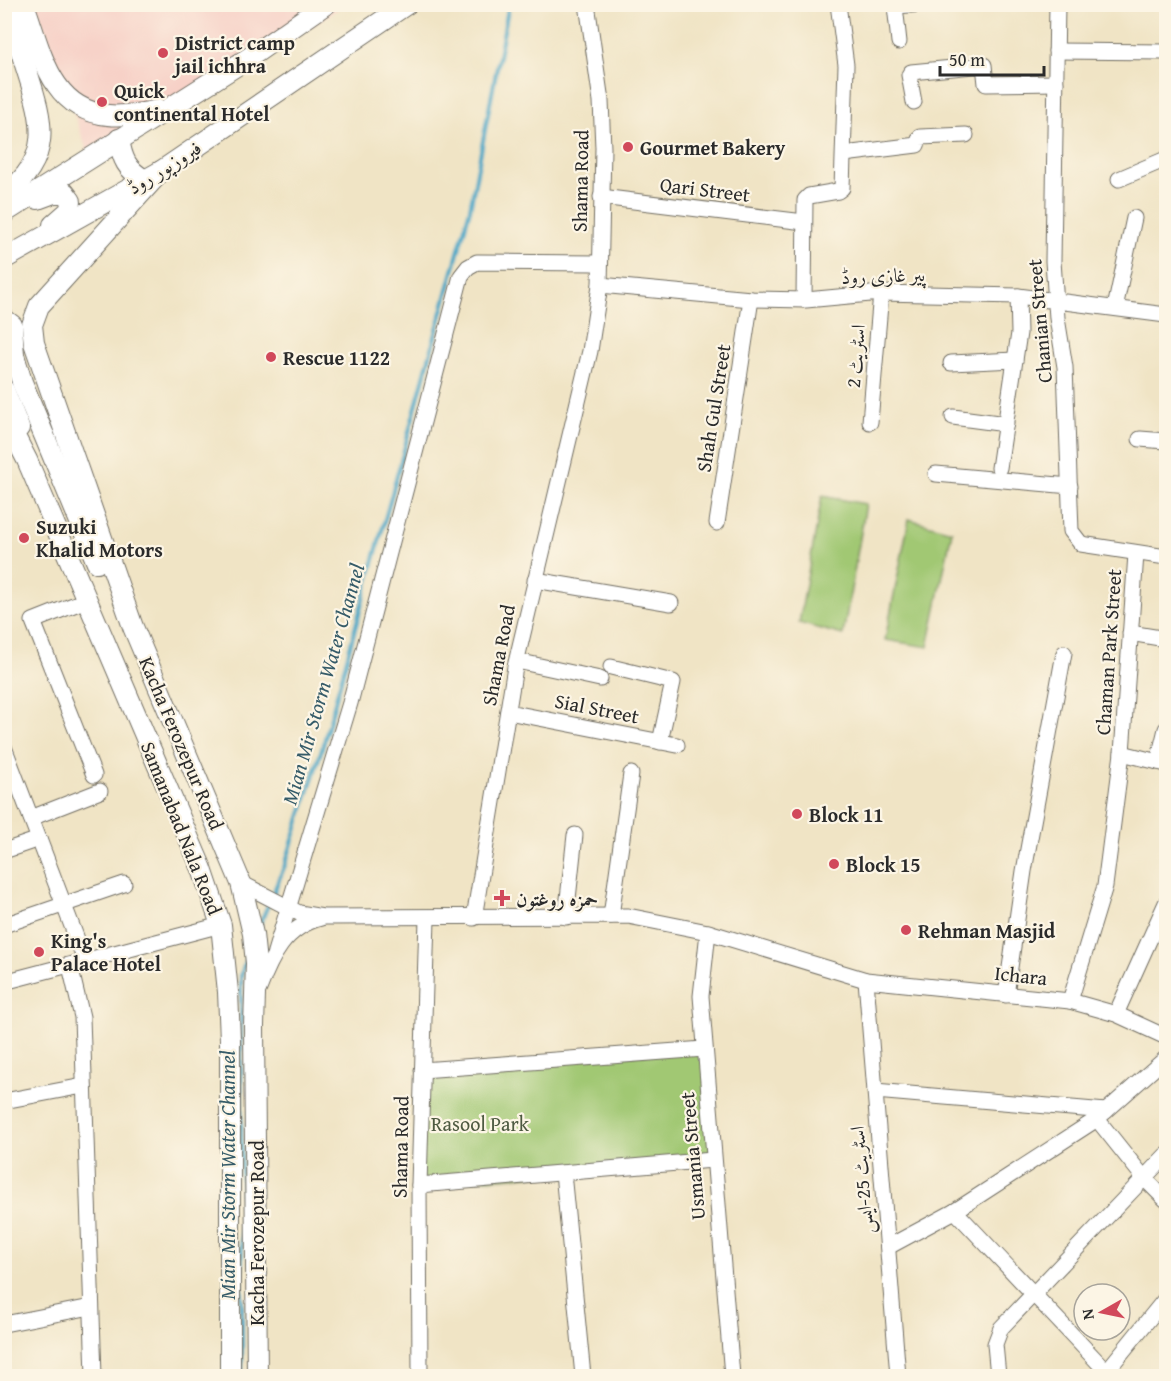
<svg xmlns="http://www.w3.org/2000/svg" width="1171" height="1381" viewBox="0 0 1171 1381" font-family="'Gentium Book Plus',Amiri,serif">
	<style>
		.built { fill: #f7d1c7 }
		.green { fill: #a1c873; stroke: #667a4f; stroke-width: 1.5 }
		.lines { fill: none; stroke-linecap: round; stroke-linejoin: round }
		.stream { stroke: #47a6c6; stroke-width: 4 }
		.minor-casing { stroke: #706c61; stroke-width: 17 }
		.major-casing { stroke: #706c61; stroke-width: 22 }
		.minor { stroke: #fff; stroke-width: 15 }
		.major { stroke: #fff; stroke-width: 20 }
		.poi-dot { fill: #d1495b; stroke: #fcf5e5; stroke-width: 2 }
		.labels { text-anchor: middle; dominant-baseline: central; stroke-width: 4.5; stroke-linejoin: round; paint-order: stroke }
		.poi-label { font-size: 20px; font-weight: bold; fill: #2b2b2b; stroke: #fcf5e5; text-anchor: start }
		.street-label { font-size: 20px; fill: #2b2b2b; stroke: #fcf5e5 }
		.park-label { font-size: 20px; fill: #4e5a41; stroke: #fcf5e5 }
		.water-label { font-size: 21px; font-style: italic; fill: #365c69; stroke: #fcf5e5 }
	</style>
	<rect width="100%" height="100%" fill="#fcf5e5"/>
	<filter id="ink" filterUnits="userSpaceOnUse"><feTurbulence type="fractalNoise" baseFrequency=".0167" numOctaves="2"/><feDisplacementMap in="SourceGraphic" scale="12" xChannelSelector="R" yChannelSelector="G"/><feConvolveMatrix kernelMatrix="1 2 1 2 8 2 1 2 1" color-interpolation-filters="sRGB"/></filter>
	<filter id="wash" filterUnits="userSpaceOnUse"><feTurbulence type="fractalNoise" baseFrequency=".008" numOctaves="4" result="noise"/><feDisplacementMap in="SourceGraphic" scale="24" xChannelSelector="R" yChannelSelector="G"/><feGaussianBlur stdDeviation="1.35" result="paint"/><feColorMatrix in="noise" values="0 0 0 0 0 0 0 0 0 0 0 0 0 0 0 0 0 1.4 0 .05"/><feComposite in="paint" operator="in"/></filter>
	<g filter="url(#wash)">
		<rect width="100%" height="100%" fill="#f0e4c5"/>
		<polygon class="built" points="36,5 344,5 260,61 91,162"/>
		<g class="green">
			<polygon points="822,496 866,504 843,635 799,623"/>
			<polygon points="909,519 952,531 928,647 885,640"/>
			<polygon points="704,1049 713,1160 419,1185 422,1070"/>
		</g>
		<g class="lines">
			<g class="stream">
				<polyline points="272,896 285,865 324,742 470,209 509,4"/>
				<polyline points="259,926 269,903"/>
				<polyline points="242,1376 241,976 247,955"/>
			</g>
		</g>
	</g>
	<g filter="url(#ink)">
		<g class="lines">
			<defs>
				<g id="minor">
					<polyline points="1057,4 1053,261 1057,318 1065,367 1071,531 1081,544 1166,557"/>
					<polyline points="899,42 895,6 924,4"/>
					<polyline points="1056,51 1166,52"/>
					<polyline points="914,102 909,75 911,72 984,65 986,84 1056,83"/>
					<polyline points="844,154 917,145 920,137 966,135"/>
					<polyline points="1119,179 1166,159"/>
					<polyline points="601,197 804,222"/>
					<polyline points="600,285 751,299 806,300 881,293 1018,296 1166,315"/>
					<polyline points="804,300 805,200 809,196 838,191 842,188 846,65 838,4"/>
					<polyline points="1115,308 1134,218"/>
					<polyline points="951,363 1015,360"/>
					<polyline points="953,417 1006,424"/>
					<polyline points="870,422 881,293"/>
					<polyline points="1140,439 1166,441"/>
					<polyline points="999,468 1019,333 1018,296"/>
					<polyline points="936,474 1070,486"/>
					<polyline points="717,523 751,299"/>
					<polyline points="535,580 671,603"/>
					<polyline points="86,600 33,621 94,775"/>
					<polyline points="1130,633 1166,639"/>
					<polyline points="517,661 600,679"/>
					<polyline points="611,667 673,682 660,742"/>
					<polyline points="508,712 677,745"/>
					<polyline points="4,747 86,963"/>
					<polyline points="1122,753 1166,764"/>
					<polyline points="1158,762 1166,729"/>
					<polyline points="31,818 100,791"/>
					<polyline points="4,851 39,839"/>
					<polyline points="241,883 299,913 323,917 628,916 708,932 866,980 1070,1001 1116,1014 1166,1037"/>
					<polyline points="611,916 631,774"/>
					<polyline points="566,917 575,835"/>
					<polyline points="474,918 515,667 590,351 600,285 603,148 601,101 587,4"/>
					<polyline points="4,925 124,884"/>
					<polyline points="708,932 701,996 732,1376"/>
					<polyline points="275,952 350,703 461,276 468,267 477,262 599,263"/>
					<polyline points="70,966 82,1017 94,1376"/>
					<polyline points="866,980 898,1376"/>
					<polyline points="4,982 221,925"/>
					<path d="M 259,989 C 271,957 285,927 321,918"/>
					<polyline points="1006,995 1024,871 1064,653"/>
					<polyline points="1070,1001 1105,886 1122,753 1136,554"/>
					<polyline points="1116,1014 1166,903"/>
					<polyline points="1166,1058 1097,1119 1144,1178 1166,1200"/>
					<polyline points="422,1070 704,1049"/>
					<polyline points="875,1091 1106,1111"/>
					<polyline points="4,1101 83,1086"/>
					<polyline points="563,1173 583,1376"/>
					<polyline points="419,1185 713,1160"/>
					<polyline points="955,1211 1111,1376"/>
					<polyline points="888,1247 955,1211 1097,1119"/>
					<polyline points="4,1324 91,1307"/>
					<polyline points="1106,1372 1166,1298"/>
					<polyline points="420,1376 419,1185 427,919"/>
					<polyline points="998,1376 995,1344 1001,1328 1166,1155"/>
				</g>
				<g id="major">
					<path d="M 24,4 C 41,50 50,110 108,115 C 125,117 143,113 159,110"/>
					<path d="M 119,139 C 122,159 127,170 145,180"/>
					<polyline points="161,171 39,306 32,325 34,343 133,627 241,883 253,934 256,963 254,1026 257,1376"/>
					<path d="M 4,196 C 53,157 44,124 27,71 C 20,49 13,27 6,4"/>
					<polyline points="38,199 54,193 65,193 71,201 70,210 53,225"/>
					<polyline points="4,213 247,59 326,4"/>
					<polyline points="4,259 161,171 407,4"/>
					<polyline points="4,319 12,325 14,355 22,382 97,563"/>
					<polyline points="4,390 19,428"/>
					<polyline points="4,415 27,460 202,869 221,925 228,992 230,1040 230,1376"/>
				</g>
			</defs>
			<use href="#minor" class="minor-casing"/>
			<use href="#major" class="major-casing"/>
			<use href="#minor" class="minor"/>
			<use href="#major" class="major"/>
		</g>
	</g>
	<g class="poi-dot">
		<circle cx="163" cy="53" r="6"/>
		<circle cx="102" cy="102" r="6"/>
		<circle cx="628" cy="147" r="6"/>
		<circle cx="271" cy="357" r="6"/>
		<circle cx="24" cy="538" r="6"/>
		<circle cx="797" cy="814" r="6"/>
		<circle cx="834" cy="864" r="6"/>
		<path d="M499 889h6v6h6v6h-6v6h-6v-6h-6v-6h6z"/>
		<circle cx="906" cy="930" r="6"/>
		<circle cx="39" cy="952" r="6"/>
	</g>
	<g class="labels">
		<g class="poi-label">
			<text x="175" y="42">District camp<tspan x="175" dy="23">jail ichhra</tspan></text>
			<text x="114" y="90">Quick<tspan x="114" dy="23">continental Hotel</tspan></text>
			<text x="640" y="147">Gourmet Bakery</text>
			<text x="283" y="357">Rescue 1122</text>
			<text x="36" y="526">Suzuki<tspan x="36" dy="23">Khalid Motors</tspan></text>
			<text x="809" y="814">Block 11</text>
			<text x="846" y="864">Block 15</text>
			<text x="516" y="898">حمزه روغتون</text>
			<text x="918" y="930">Rehman Masjid</text>
			<text x="51" y="940">King's<tspan x="51" dy="23">Palace Hotel</tspan></text>
		</g>
		<g class="street-label">
			<text transform="translate(164 167) rotate(-32)">فیروزپور روڈ</text>
			<text transform="translate(580 181) rotate(-89)">Shama Road</text>
			<text transform="translate(705 189) rotate(7)">Qari Street</text>
			<text transform="translate(883 275) rotate(-2)">پیر غازی روڈ</text>
			<text transform="translate(1039 321) rotate(-95)">Chanian Street</text>
			<text transform="translate(855 356) rotate(-85)">اسٹریٹ 2</text>
			<text transform="translate(713 408) rotate(-81)">Shah Gul Street</text>
			<text transform="translate(1108 652) rotate(-86)">Chaman Park Street</text>
			<text transform="translate(498 655) rotate(-79)">Shama Road</text>
			<text transform="translate(597 708) rotate(11)">Sial Street</text>
			<text transform="translate(182 743) rotate(67)">Kacha Ferozepur Road</text>
			<text transform="translate(182 828) rotate(68)">Samanabad Nala Road</text>
			<text transform="translate(1021 975) rotate(6)">Ichara</text>
			<text transform="translate(400 1147) rotate(-89)">Shama Road</text>
			<text transform="translate(692 1156) rotate(-95)">Usmania Street</text>
			<text transform="translate(861 1180) rotate(-95)">اسٹریٹ 25-ایس</text>
			<text transform="translate(256 1233) rotate(-90)">Kacha Ferozepur Road</text>
		</g>
		<g class="park-label">
			<text x="480" y="1123">Rasool Park</text>
		</g>
		<g class="water-label">
			<text transform="translate(323 684) rotate(-74)">Mian Mir Storm Water Channel</text>
			<text transform="translate(227 1175) rotate(-90)">Mian Mir Storm Water Channel</text>
		</g>
	</g>
	<rect width="1171" height="1381" fill="none" stroke="#fcf5e5" stroke-width="24"/>
	<g transform="translate(1102 1312) rotate(261)"><circle r="28" fill="#fcf5e5" stroke="#a8a49b" stroke-width="1.5"/>
	<path d="M0-4.5L10 22L0 15L-10 22Z" fill="#d1495b"/>
	<text y="-9" font-size="16" font-weight="bold" text-anchor="middle" fill="#2b2b2b">N</text>
	</g>
	<path d="M940 66v9h104v-9" fill="none" stroke="#2b2b2b" stroke-width="3"/>
	<text x="949" y="66" font-size="18" fill="#2b2b2b" stroke="#fcf5e5" stroke-width="4.5" paint-order="stroke">50 m</text>
</svg>
